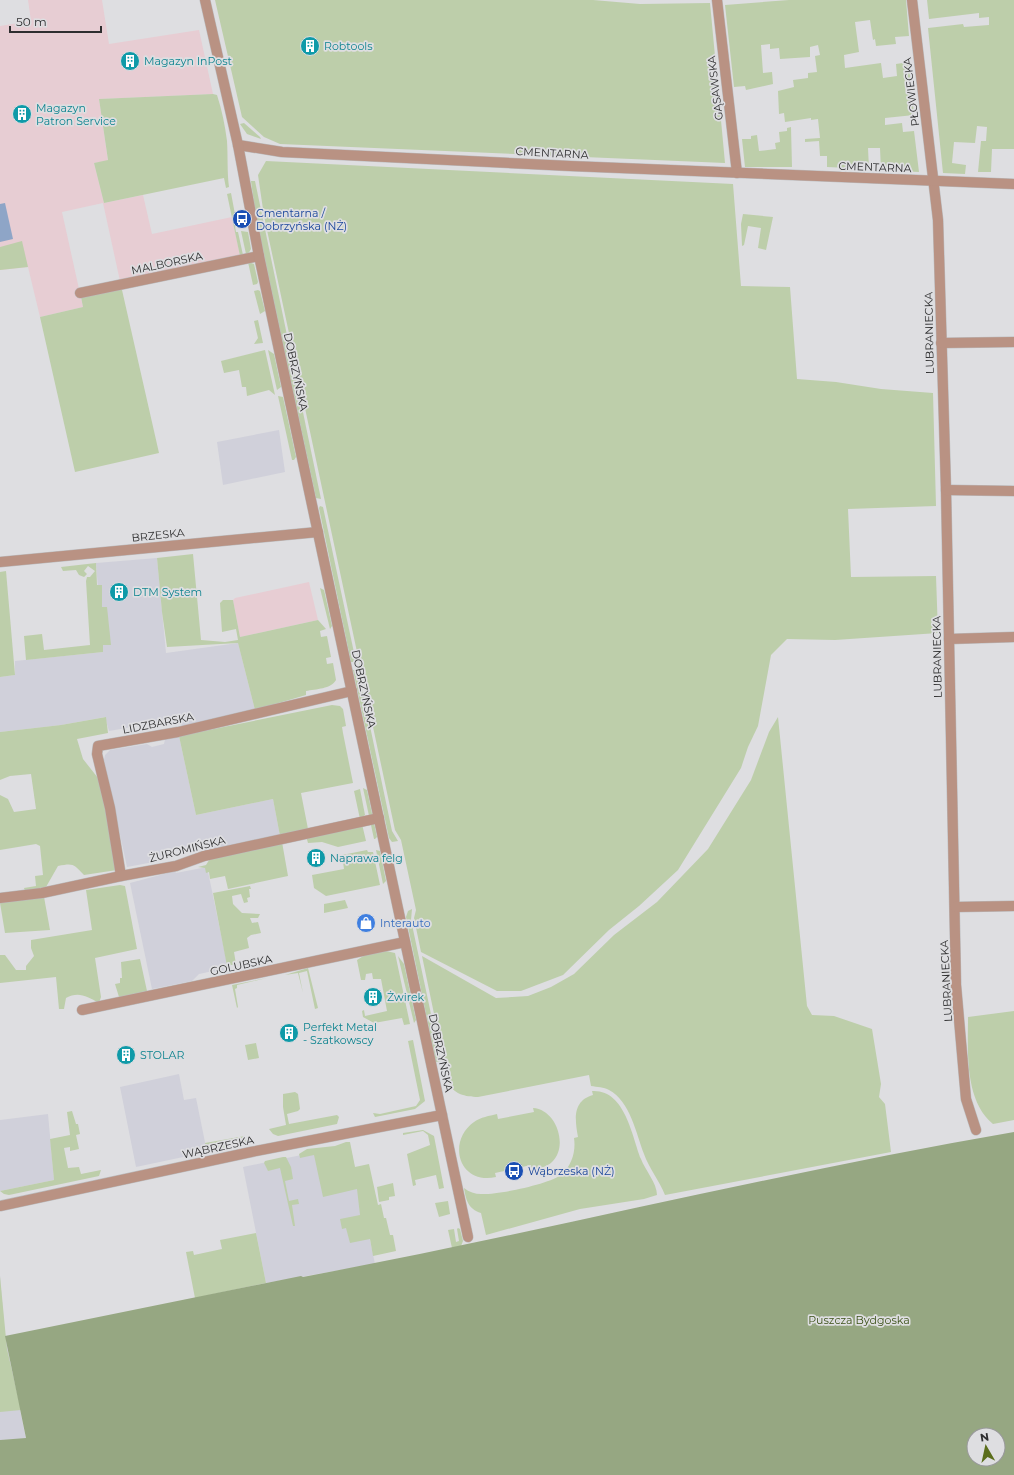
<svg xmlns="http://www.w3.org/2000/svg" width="1014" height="1475" viewBox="0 0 1014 1475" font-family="Montserrat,sans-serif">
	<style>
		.commercial { fill: #e7cdd3 }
		.built { fill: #d0d0da }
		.green { fill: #bdceaa }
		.forest { fill: #96a782; fill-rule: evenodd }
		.water { fill: #8ea5c7 }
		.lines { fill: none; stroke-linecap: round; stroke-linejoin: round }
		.minor-casing { stroke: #bbbbbd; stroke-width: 11 }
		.tertiary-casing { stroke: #bbbbbd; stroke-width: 11 }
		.minor { stroke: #b99283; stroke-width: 10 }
		.tertiary { stroke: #b99283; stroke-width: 10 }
		.labels { text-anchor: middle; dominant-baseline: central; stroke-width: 3.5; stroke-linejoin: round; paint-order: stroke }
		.culture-label { font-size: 11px; fill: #0d838f; stroke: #dedee1; text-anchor: start }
		.street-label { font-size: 11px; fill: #2e2e2f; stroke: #dedee1 }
		.transit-label { font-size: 11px; fill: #164399; stroke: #dedee1; text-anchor: start }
		.shop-label { font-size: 11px; fill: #366cbe; stroke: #dedee1; text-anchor: start }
		.park-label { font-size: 11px; fill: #394f15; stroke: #dedee1 }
	</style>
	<rect width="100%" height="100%" fill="#dedee1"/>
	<g class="commercial">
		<polygon points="28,0 102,0 109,44 199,30 213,94 99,99 108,161 94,163 104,203 143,195 152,234 232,217 240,256 120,281 103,203 62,212 83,307 40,317 28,267 0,270 0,26 31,21"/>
		<polygon points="309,582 318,620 240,637 233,600 235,598"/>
	</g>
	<g class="built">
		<polygon points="279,430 285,472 223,485 217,442"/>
		<polygon points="157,558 166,653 238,643 255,710 182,726 179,719 109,731 105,717 61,725 0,732 0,677 15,675 15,661 103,652 96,563"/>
		<polygon points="179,736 196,815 273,799 280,836 203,852 202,846 162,853 159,861 127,867 104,760 105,755 110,750 147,744 152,747 164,744 165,739"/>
		<polygon points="207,867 229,973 221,974 213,971 199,974 192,981 152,989 130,883 175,871 176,873"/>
		<polygon points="179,1074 184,1100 196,1098 207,1152 136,1167 120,1087"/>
		<polygon points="48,1114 54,1180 0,1191 0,1120"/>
		<polygon points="350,1145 375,1264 266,1283 243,1167"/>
		<polygon points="0,1276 5,1336 26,1439 0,1440"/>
	</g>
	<g class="green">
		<polygon points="215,0 593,0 640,4 710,3 725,163 280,144 264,137 242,117"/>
		<polygon points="789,0 906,0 909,36 895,37 896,44 876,46 875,39 873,40 870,20 855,22 859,52 844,55 845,68 881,63 883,78 897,76 896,64 909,62 914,115 885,118 885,125 902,123 903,132 914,131 919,172 881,170 880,148 868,148 869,169 827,167 827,156 820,156 819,141 805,142 805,139 820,138 818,119 811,120 811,118 785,122 784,113 779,114 778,91 794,87 793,80 808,78 808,73 817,72 815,56 820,55 818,45 810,47 810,57 780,59 779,48 770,49 770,44 761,45 763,73 772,72 773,84 746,90 745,86 734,87 725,5"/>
		<polygon points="927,0 1014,0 1014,149 992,149 991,172 978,172 981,141 986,141 987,127 977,126 975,143 954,142 952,163 966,165 965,174 943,173 928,28 963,24 964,27 989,25 989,17 979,18 979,13 929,19"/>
		<path d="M 213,94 L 217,95 C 222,110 225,126 227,141 C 228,156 227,172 229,187 L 226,188 L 224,178 L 104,203 L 94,163 L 108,160 L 99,99 Z"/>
		<polygon points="244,123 260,137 261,139 247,134 240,124"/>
		<polygon points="791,127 792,167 745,167 742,139 751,139 751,136 757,135 759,151 776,149 775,143 780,142 779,132 787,131 787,128"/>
		<polygon points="266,161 733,184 741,286 790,287 797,379 836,382 881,389 933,393 936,506 848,509 851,577 936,576 938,633 835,640 787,639 771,655 758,726 748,747 741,768 678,870 639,906 609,930 563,975 521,991 497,991 421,952 414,918 416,910 401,840 395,830 264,216 258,175"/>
		<polygon points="251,181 255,181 321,499 316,498 256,218"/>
		<polygon points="231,193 237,225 235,226 236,232 238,232 243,255 240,256 227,194"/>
		<polygon points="743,214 773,217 766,250 758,248 761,228 748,226 744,245 742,246 741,224"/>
		<polygon points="241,231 248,232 251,249 248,254 246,254"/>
		<polygon points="22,241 28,267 0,270 0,247"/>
		<polygon points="248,262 254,264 258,282 257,284 253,285"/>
		<polygon points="119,289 122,290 159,453 75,472 40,317 83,307 81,297"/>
		<polygon points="258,290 260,291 265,311 260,314 254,291"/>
		<polygon points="258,320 263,343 254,344 258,338 254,321"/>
		<polygon points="265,350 275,395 269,390 247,396 246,387 242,387 239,370 224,373 221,361"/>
		<polygon points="268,350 274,354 281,387 277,390"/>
		<polygon points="278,396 283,397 296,457 294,460 292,460"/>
		<polygon points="320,506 323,507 356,662 351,662 319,508"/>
		<path d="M 193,554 L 201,640 L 225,642 L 238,640 L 236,629 L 222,632 L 220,603 L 223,600 L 233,600 L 240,637 L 318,620 L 326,629 L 320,631 L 321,637 L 327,636 L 331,657 L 326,658 L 327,664 L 333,663 L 336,680 C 331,689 316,689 306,691 L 306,695 L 255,710 L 238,643 L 167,647 L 162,612 L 157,558 Z"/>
		<polygon points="96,563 97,585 102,585 102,607 107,607 111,645 103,645 103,652 26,660 24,636 42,634 44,650 90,645 86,581 87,577 90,577 95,571 88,566 84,571 87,574 84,577 79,575 76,570 63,571 61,567"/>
		<polygon points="6,571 15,675 0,677 0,572"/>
		<polygon points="320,588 324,590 332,626 330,629"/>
		<polygon points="358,669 392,831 398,841 392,842 389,838 353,670"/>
		<polygon points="332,705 340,706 343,709 346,726 342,727 343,733 353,783 301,793 308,829 280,836 273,799 196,815 179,736"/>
		<path d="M 106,717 L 108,733 L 77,739 L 83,759 L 98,778 L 105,800 L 117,870 L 84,875 C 73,864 74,863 58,866 L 46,887 L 25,891 L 24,888 L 36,886 L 35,876 L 43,875 L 40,846 L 36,844 L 0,850 L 0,795 L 8,799 L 14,812 L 36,809 L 31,774 L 10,776 L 0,780 L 0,732 L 61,725 Z"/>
		<path d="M 778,717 L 807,1006 L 812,1015 L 834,1016 L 872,1029 L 881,1084 L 879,1097 L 885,1104 L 891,1152 L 665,1195 C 659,1180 649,1168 644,1154 C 636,1133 630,1101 609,1090 C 604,1087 597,1087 591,1086 L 589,1075 L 478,1097 C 466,1097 452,1094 448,1081 L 422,956 L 496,998 L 528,996 L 551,987 L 574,974 L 614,935 L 657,902 L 708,849 L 751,780 L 769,732 Z"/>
		<polygon points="363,788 367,790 377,837 375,839 374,839"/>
		<polygon points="360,789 365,815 360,819 354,791"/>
		<polygon points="362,824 366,841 338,847 322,842 308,843 306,836"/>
		<polygon points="282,842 288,876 228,889 225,876 210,879 209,872 206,873 205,868 198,867 206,865 211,857"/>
		<polygon points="367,850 368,852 373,852 380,885 326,896 314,888 312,875 344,869 342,855"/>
		<polygon points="376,850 380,851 386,881 383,884"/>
		<path d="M 120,885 L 125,886 L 137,949 L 95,958 L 101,997 L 99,1003 C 87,996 78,991 66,998 L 64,1009 L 59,1009 L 56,977 L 0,983 L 0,955 L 5,955 L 16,970 L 26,970 L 26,966 L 34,956 L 31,948 L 31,940 L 92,930 L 86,890 Z"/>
		<polygon points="250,886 251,889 249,889 250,897 247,898 248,902 244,903 241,894 232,896 233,904 242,913 260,914 258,918 250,918 252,923 258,922 261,933 251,935 247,938 249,948 234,952 236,964 227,966 213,893"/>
		<polygon points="44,897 50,930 5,933 0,903"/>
		<polygon points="345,900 348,908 324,913 324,904"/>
		<polygon points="412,909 411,920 441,1061 436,1062 406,917 408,911"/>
		<polygon points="386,951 395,953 410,1024 404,1025 402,1018 374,1023 363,1017 362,1011 364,1010 365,1016 387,1011 381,979 373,979 372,973 366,974 365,980 361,980 357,960 365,955"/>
		<polygon points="398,956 404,964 416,1020 414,1023"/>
		<polygon points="140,959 147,991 119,997 115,984 120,983 120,978 122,978 121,962"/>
		<polygon points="308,968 318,1008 315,1009 307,971 299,973 303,993 298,973 285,975"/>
		<polygon points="267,978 237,985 237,988 235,989 238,1007 237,1008 232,985"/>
		<path d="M 1014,1011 L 1014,1120 L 993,1124 C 964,1100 968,1051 968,1017 Z"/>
		<polygon points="413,1040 425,1101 415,1109 375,1117 373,1113 380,1114 416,1106 420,1100 408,1041"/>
		<polygon points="256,1043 259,1058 248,1060 245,1045"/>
		<path d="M 592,1091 C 625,1089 632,1136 641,1159 C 645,1170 657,1183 657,1195 L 644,1199 L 580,1209 L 486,1235 L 481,1213 C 468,1209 466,1200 464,1188 C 469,1192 475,1194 481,1194 C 497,1195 551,1184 562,1174 C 572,1165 576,1151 574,1138 L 578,1137 C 575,1120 572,1101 593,1095 Z"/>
		<polygon points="295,1092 298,1094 300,1109 298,1111 287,1114 289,1124 337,1115 339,1117 337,1124 278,1136 273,1134 269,1129 286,1125 283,1107 283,1094"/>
		<path d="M 533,1108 C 556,1109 569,1146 552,1162 C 547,1167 539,1168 532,1170 L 531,1165 L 495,1173 L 496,1177 C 458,1185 447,1141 474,1122 C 481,1117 489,1116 497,1114 L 498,1119 L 534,1112 Z"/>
		<polygon points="72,1111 76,1124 78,1124 80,1134 76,1135 79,1149 70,1151 70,1147 64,1148 68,1168 79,1167 81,1174 101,1170 99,1176 9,1195 4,1194 0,1191 54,1180 50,1139 70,1135 67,1112"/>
		<polygon points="423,1130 434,1136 444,1188 439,1189 436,1175 415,1180 416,1185 413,1186 407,1154 430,1145 428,1135 423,1131 403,1135 403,1133"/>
		<polygon points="245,1136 246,1143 244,1145 207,1152 205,1143"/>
		<polygon points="346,1142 350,1142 355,1167 369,1164 378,1205 381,1204 384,1218 386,1218 390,1235 393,1235 396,1251 373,1256 370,1239 350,1243 346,1228 342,1229 340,1219 360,1215 357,1189 323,1197 314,1155 300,1158 299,1154 307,1149 335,1146"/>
		<polygon points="283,1157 286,1157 291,1167 293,1179 285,1181 289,1201 298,1199 299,1204 292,1205 295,1226 293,1226 280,1168 268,1171 264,1163 265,1161"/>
		<polygon points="393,1183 395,1196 389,1197 389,1200 379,1202 377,1187"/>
		<polygon points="448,1201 450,1214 439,1217 435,1203"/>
		<polygon points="454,1229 456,1242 459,1241 457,1229 458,1228 460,1229 463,1241 461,1246 452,1248 448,1230"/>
		<polygon points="256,1233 266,1283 195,1298 186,1252 193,1251 194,1255 222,1249 220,1240"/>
		<polygon points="0,1276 7,1349 21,1410 0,1412"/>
	</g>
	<path class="forest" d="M 1014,1132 L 1014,1475 L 0,1475 L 0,1440 L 26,1438 L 5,1336 L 301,1276 L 303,1277 C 541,1232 776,1173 1014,1132 ZM 974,1435 L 998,1435 L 998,1459 L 974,1459 Z"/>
	<polygon class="water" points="5,203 13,239 0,242 0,204"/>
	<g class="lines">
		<defs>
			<g id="minor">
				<polyline points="717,0 737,173"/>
				<polyline points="912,0 938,220 946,490 956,985 966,1099 976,1130"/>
				<polyline points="238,145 282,152 570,166 1014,184"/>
				<polyline points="80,293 259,256"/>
				<polyline points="941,343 1014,342"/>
				<polyline points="946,490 1014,491"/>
				<polyline points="0,562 318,532"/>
				<polyline points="949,639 1014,637"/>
				<polyline points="121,876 110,808 97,754 98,746 178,732 352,691"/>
				<polyline points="0,898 42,893 121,876 176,866 204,856 379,818"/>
				<polyline points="955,907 1014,906"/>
				<polyline points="82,1010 405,942"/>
				<polyline points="442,1115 468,1237"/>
			</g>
			<polyline id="tertiary" points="0,1206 251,1152 442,1115 259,256 238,145 205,0"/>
		</defs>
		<use href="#minor" class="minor-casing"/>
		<use href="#tertiary" class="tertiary-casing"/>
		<use href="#minor" class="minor"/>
		<use href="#tertiary" class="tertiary"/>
	</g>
	<defs>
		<symbol id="building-disc" viewBox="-11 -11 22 22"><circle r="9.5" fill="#0f9aa8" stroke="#dedee1"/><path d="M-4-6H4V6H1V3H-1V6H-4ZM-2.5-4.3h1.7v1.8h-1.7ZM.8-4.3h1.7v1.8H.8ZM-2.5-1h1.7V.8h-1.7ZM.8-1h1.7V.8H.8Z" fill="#fff"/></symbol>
		<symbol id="bus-disc" viewBox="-11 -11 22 22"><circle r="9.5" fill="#1a4fb4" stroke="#dedee1"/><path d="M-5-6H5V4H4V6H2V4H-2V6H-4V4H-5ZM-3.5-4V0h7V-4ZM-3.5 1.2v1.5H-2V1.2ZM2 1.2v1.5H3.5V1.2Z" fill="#fff"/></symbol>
		<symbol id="shop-disc" viewBox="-11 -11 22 22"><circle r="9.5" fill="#3f7fe0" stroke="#dedee1"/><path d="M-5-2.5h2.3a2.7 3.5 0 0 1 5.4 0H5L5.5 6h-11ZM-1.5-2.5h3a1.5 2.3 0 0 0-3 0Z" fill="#fff"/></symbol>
	</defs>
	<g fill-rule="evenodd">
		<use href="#building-disc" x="299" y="35" width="22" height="22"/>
		<use href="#building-disc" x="119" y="50" width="22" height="22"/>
		<use href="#building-disc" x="11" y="103" width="22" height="22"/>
		<use href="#bus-disc" x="231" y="208" width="22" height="22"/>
		<use href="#building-disc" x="108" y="581" width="22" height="22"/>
		<use href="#building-disc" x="305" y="847" width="22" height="22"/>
		<use href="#shop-disc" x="355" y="912" width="22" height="22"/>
		<use href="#building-disc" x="362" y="986" width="22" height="22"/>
		<use href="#building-disc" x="278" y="1022" width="22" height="22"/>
		<use href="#building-disc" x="115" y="1044" width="22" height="22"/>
		<use href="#bus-disc" x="503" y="1160" width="22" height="22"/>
	</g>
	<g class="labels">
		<g class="culture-label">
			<text x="324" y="46">Robtools</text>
			<text x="144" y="61">Magazyn InPost</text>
			<text x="36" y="108">Magazyn<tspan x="36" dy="13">Patron Service</tspan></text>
			<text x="133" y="592">DTM System</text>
			<text x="330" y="858">Naprawa felg</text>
			<text x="387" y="997">Żwirek</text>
			<text x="303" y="1027">Perfekt Metal<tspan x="303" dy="13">- Szatkowscy</tspan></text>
			<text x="140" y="1055">STOLAR</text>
		</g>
		<g class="street-label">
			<text transform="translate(715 88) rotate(-97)">GĄSAWSKA</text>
			<text transform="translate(911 92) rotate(-97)">PŁOWIECKA</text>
			<text transform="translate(552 153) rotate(3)">CMENTARNA</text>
			<text transform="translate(875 167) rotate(2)">CMENTARNA</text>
			<text transform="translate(167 263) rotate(-12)">MALBORSKA</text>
			<text transform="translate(929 333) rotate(-91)">LUBRANIECKA</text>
			<text transform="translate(296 372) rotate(78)">DOBRZYŃSKA</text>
			<text transform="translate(158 535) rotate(-6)">BRZESKA</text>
			<text transform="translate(937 657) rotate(-91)">LUBRANIECKA</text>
			<text transform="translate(364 689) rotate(78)">DOBRZYŃSKA</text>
			<text transform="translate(158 723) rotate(-11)">LIDZBARSKA</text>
			<text transform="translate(187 849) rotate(-14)">ŻUROMIŃSKA</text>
			<text transform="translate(241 965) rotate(-12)">GOLUBSKA</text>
			<text transform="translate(946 981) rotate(-93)">LUBRANIECKA</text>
			<text transform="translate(441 1053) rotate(78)">DOBRZYŃSKA</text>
			<text transform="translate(218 1147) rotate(-12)">WĄBRZESKA</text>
		</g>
		<g class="transit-label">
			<text x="256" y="213">Cmentarna /<tspan x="256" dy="13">Dobrzyńska (NŻ)</tspan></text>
			<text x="528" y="1171">Wąbrzeska (NŻ)</text>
		</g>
		<g class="shop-label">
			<text x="380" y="923">Interauto</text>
		</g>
		<g class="park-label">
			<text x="859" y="1320">Puszcza Bydgoska</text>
		</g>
	</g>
	<g transform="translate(986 1447) rotate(351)"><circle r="19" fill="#dedee1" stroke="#98989a"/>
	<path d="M0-3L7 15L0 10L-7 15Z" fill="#5b6e1c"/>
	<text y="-6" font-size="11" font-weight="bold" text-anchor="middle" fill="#2e2e2f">N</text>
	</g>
	<path d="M10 26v6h91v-6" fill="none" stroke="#2e2e2f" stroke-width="2"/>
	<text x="16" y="26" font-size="12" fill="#2e2e2f" stroke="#dedee1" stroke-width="3" paint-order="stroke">50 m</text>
</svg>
